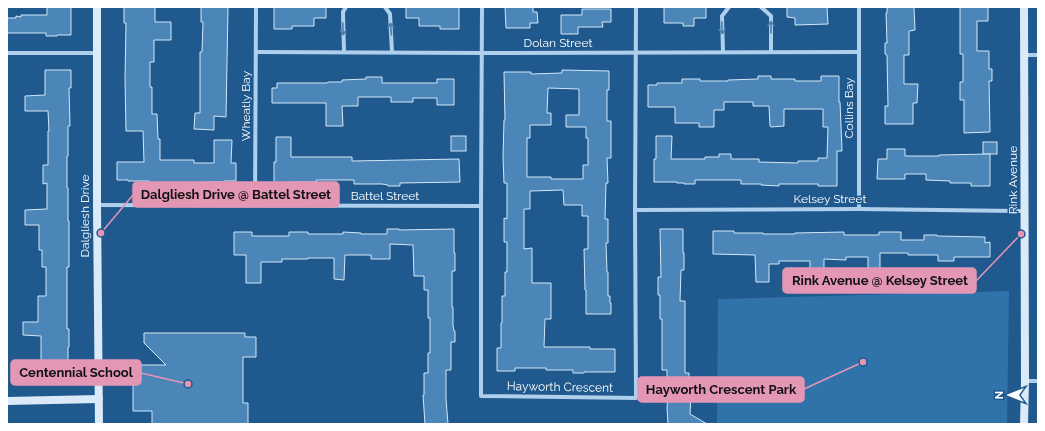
<svg xmlns="http://www.w3.org/2000/svg" width="1045" height="431" viewBox="0 0 1045 431" font-family="Raleway,sans-serif">
	<style>
		.green { fill: #3072aa }
		.building { fill: #4c85b8; stroke: #d3e8f9; fill-rule: evenodd }
		.lines { fill: none; stroke-linecap: round; stroke-linejoin: round }
		.street { stroke: #aed0ed; stroke-width: 4 }
		.secondary { stroke: #daeaf9; stroke-width: 8 }
		.oneway { stroke: #4a7daa }
		.labels { text-anchor: middle; dominant-baseline: central; stroke-width: 3; stroke-linejoin: round; paint-order: stroke }
		.street-label { font-size: 12px; fill: #fff; stroke: #1f598e }
		.leader { fill: none; stroke: #e497b5; stroke-width: 1.5 }
		.callout-dot { fill: #e497b5; stroke: #1f598e; stroke-width: 1.5 }
		.callout { fill: #e497b5; stroke: #e497b5; stroke-width: 1.5 }
		.callout-label { font-size: 13px; text-anchor: middle; font-weight: bold; fill: #111 }
	</style>
	<rect width="100%" height="100%" fill="#1f598e"/>
	<polygon class="green" points="1009,291 1007,424 717,424 718,299"/>
	<g class="building">
		<polygon points="47,7 71,7 71,35 57,35 57,36 46,36 46,33 7,33 7,18 16,18 16,16 21,17 21,15 47,15"/>
		<polygon points="124,7 155,7 155,22 171,22 171,40 154,40 154,62 150,62 150,87 152,87 152,114 157,114 158,139 160,139 160,160 194,160 194,163 214,163 214,140 232,140 231,163 236,163 236,181 224,181 224,182 207,182 207,185 178,185 178,184 149,184 149,181 128,181 128,180 117,180 117,162 144,162 143,131 126,131 125,78 126,23 124,23"/>
		<polygon points="201,7 228,7 226,117 214,116 214,130 194,129 195,113 200,113 200,52 202,52 203,22 201,22"/>
		<polygon points="274,7 326,7 326,18 314,18 314,26 292,26 292,29 274,29"/>
		<polygon points="406,7 459,7 459,29 440,29 440,26 419,26 419,18 406,18"/>
		<polygon points="505,7 533,7 533,12 537,12 538,23 530,23 530,28 506,28"/>
		<polygon points="664,7 706,7 706,18 694,18 694,26 683,26 683,23 664,23"/>
		<polygon points="787,7 827,7 828,24 795,25 795,18 787,17"/>
		<polygon points="887,7 914,7 915,30 909,31 909,55 904,55 904,84 918,84 917,103 913,103 913,124 885,124 885,106 888,106 887,55 885,54 885,43 887,43 886,13 887,13"/>
		<polygon points="960,7 988,7 988,21 977,21 977,51 989,51 989,69 992,69 992,81 989,81 990,132 964,133 964,100 960,100 960,82 963,82 963,54 960,54"/>
		<polygon points="582,9 611,9 611,22 602,22 603,27 578,27 578,34 561,34 561,15 582,15"/>
		<polygon points="45,70 71,70 71,88 69,88 70,126 68,126 68,156 67,156 67,188 68,188 68,221 69,221 69,267 67,267 67,329 69,329 69,347 68,347 68,381 36,381 36,378 17,378 17,367 36,367 36,366 41,366 41,336 23,335 23,322 38,322 38,296 46,296 46,267 42,267 42,250 39,250 39,225 25,225 25,210 47,209 47,183 43,184 43,165 48,165 48,131 49,131 48,111 25,111 25,96 45,95"/>
		<path d="M 562,70 L 609,71 L 609,90 L 607,90 L 607,121 L 611,121 L 611,158 L 607,158 L 608,183 L 606,183 L 605,219 L 608,219 L 608,243 L 606,243 L 607,272 L 608,272 L 608,296 L 610,296 L 610,303 L 611,303 L 611,314 L 586,314 L 586,290 L 585,290 L 584,249 L 588,249 L 588,216 L 582,216 L 582,205 L 564,205 L 563,190 L 530,191 L 530,209 L 524,209 L 524,249 L 532,248 L 532,283 L 551,283 L 551,319 L 545,319 L 544,347 L 590,347 L 590,349 L 615,349 L 615,372 L 584,372 L 584,373 L 573,373 L 573,370 L 546,370 L 546,368 L 515,368 L 515,371 L 497,371 L 497,348 L 501,348 L 501,323 L 502,323 L 502,296 L 505,296 L 505,272 L 507,272 L 507,242 L 504,242 L 504,218 L 507,219 L 507,183 L 504,183 L 503,157 L 504,120 L 505,120 L 504,72 L 531,72 L 531,74 L 562,73 ZM 548,88 L 579,89 L 579,115 L 566,115 L 566,127 L 586,127 L 586,138 L 588,138 L 588,165 L 583,165 L 583,179 L 551,179 L 551,177 L 527,177 L 527,138 L 530,138 L 530,125 L 551,125 L 551,113 L 547,113 Z"/>
		<polygon points="758,76 771,76 771,79 795,79 795,81 821,81 821,76 839,76 839,102 840,102 842,151 837,151 837,186 818,186 818,184 779,184 779,186 761,185 761,184 741,184 741,180 695,180 695,184 684,184 684,183 677,183 677,182 654,182 654,159 656,159 656,136 672,136 671,159 705,159 705,157 719,157 719,154 731,154 731,159 759,159 759,162 798,163 798,161 818,161 818,158 827,158 828,127 823,127 823,109 784,109 784,126 771,127 770,126 769,106 753,106 753,102 724,102 724,110 714,110 714,127 699,127 699,123 675,123 675,107 648,107 648,85 657,85 657,83 682,83 682,79 700,79 700,81 728,81 728,80 758,79"/>
		<polygon points="366,77 382,77 382,83 437,83 437,79 454,79 454,105 437,105 437,98 413,98 413,102 391,102 391,97 358,97 358,106 342,106 343,126 326,126 326,103 272,103 272,88 277,88 277,83 327,83 328,82 342,82 342,80 366,79"/>
		<rect x="451" y="136" width="15" height="15"/>
		<polygon points="276,137 291,137 291,157 352,157 352,161 459,159 460,182 400,183 400,186 388,186 388,185 382,184 354,184 354,180 316,180 316,182 291,182 291,184 274,185 274,162 276,162"/>
		<rect x="983" y="142" width="14" height="12"/>
		<polygon points="887,149 905,149 905,156 939,156 939,155 990,154 990,186 971,186 971,183 950,183 950,181 926,180 926,174 905,174 905,179 877,179 878,159 887,159"/>
		<polygon points="387,229 399,229 399,230 454,229 454,253 455,253 455,271 452,271 452,307 453,307 453,325 454,331 455,331 455,342 451,342 451,370 446,370 446,399 448,424 425,424 423,395 424,395 424,373 428,373 428,353 430,353 430,318 428,318 428,290 424,290 424,276 414,276 413,245 390,244 390,259 371,259 371,255 345,255 344,280 334,279 334,258 308,258 308,259 282,259 282,262 261,262 261,283 246,283 246,255 234,255 234,232 252,232 252,236 289,236 289,232 308,232 308,234 343,234 343,232 361,233 361,234 387,234"/>
		<polygon points="660,229 683,229 683,253 684,253 684,270 681,270 680,301 685,301 685,373 689,373 689,395 691,395 690,414 707,424 668,424 667,408 668,390 667,390 667,370 662,370 662,319 660,319 660,295 658,295 658,277 661,277"/>
		<polygon points="713,231 734,231 734,233 763,233 763,234 795,234 795,233 844,232 844,235 879,235 879,232 901,232 901,240 924,240 924,235 937,235 937,236 985,237 985,243 990,242 990,257 954,257 954,261 938,261 938,255 908,255 908,253 880,253 880,283 868,283 868,257 846,257 846,260 824,259 824,280 810,280 810,261 779,261 779,264 769,264 769,282 756,282 755,255 713,254"/>
		<polygon points="144,333 245,333 245,337 256,337 256,357 243,357 243,403 248,403 248,424 152,424 152,411 133,411 133,365 166,365 144,343"/>
	</g>
	<g class="lines">
		<g class="street">
			<polyline points="385,7 390,14 392,52"/>
			<polyline points="482,7 481,206 481,396 636,398 635,210 636,7"/>
			<polyline points="761,7 771,16 771,52"/>
			<polyline points="859,7 859,209"/>
			<polyline points="256,52 482,53 859,52"/>
			<polyline points="344,52 343,12 346,7"/>
			<polyline points="723,52 722,16 729,7"/>
			<polyline points="7,53 97,53"/>
			<polyline points="1024,55 1038,55"/>
			<polyline points="97,205 481,206"/>
			<polyline points="255,205 256,7"/>
			<polyline points="635,210 859,209 1025,211"/>
			<polyline points="1025,381 1038,381"/>
		</g>
		<g class="secondary">
			<polyline points="97,7 97,205 99,424"/>
			<polyline points="7,401 99,399"/>
			<polyline points="1024,424 1025,381 1024,7"/>
		</g>
	</g>
	<defs><path id="oneway-shaft" d="M-6 0H5M1.5-3L5.5 0L1.5 3" fill="none" stroke-width="1.6" stroke-linecap="round" stroke-linejoin="round"/></defs>
	<g class="oneway">
		<use href="#oneway-shaft" transform="translate(771 27) rotate(-90)"/>
		<use href="#oneway-shaft" transform="translate(722 28) rotate(88)"/>
		<use href="#oneway-shaft" transform="translate(343 29) rotate(88)"/>
		<use href="#oneway-shaft" transform="translate(391 29) rotate(-94)"/>
	</g>
	<g class="labels">
		<g class="street-label">
			<text x="558" y="43">Dolan Street</text>
			<text transform="translate(246 106) rotate(-90)">Wheatly Bay</text>
			<text transform="translate(849 108) rotate(-90)">Collins Bay</text>
			<text transform="translate(1013 180) rotate(-90)">Rink Avenue</text>
			<text x="385" y="196">Battel Street</text>
			<text x="830" y="199">Kelsey Street</text>
			<text transform="translate(85 216) rotate(-90)">Dalgliesh Drive</text>
			<text transform="translate(560 387) rotate(1)">Hayworth Crescent</text>
		</g>
	</g>
	<path class="leader" d="M101 233L133 195M1021 234L976 281M188 384L141 373M863 362L804 389"/>
	<g class="callout-dot">
		<circle cx="101" cy="233" r="4"/>
		<circle cx="1021" cy="234" r="4"/>
		<circle cx="188" cy="384" r="4"/>
		<circle cx="863" cy="362" r="4"/>
	</g>
	<g class="callout">
		<rect x="133" y="182" width="206" height="25" rx="4"/>
		<rect x="783" y="268" width="193" height="25" rx="4"/>
		<rect x="11" y="360" width="130" height="25" rx="4"/>
		<rect x="638" y="377" width="166" height="25" rx="4"/>
	</g>
	<g class="callout-label">
		<text x="236" y="199">Dalgliesh Drive @ Battel Street</text>
		<text x="880" y="285">Rink Avenue @ Kelsey Street</text>
		<text x="76" y="377">Centennial School</text>
		<text x="721" y="394">Hayworth Crescent Park</text>
	</g>
	<rect width="1045" height="431" fill="none" stroke="#ffffff" stroke-width="16"/>
	<g transform="translate(1009 395) rotate(270)" stroke="#1f598e" stroke-width="3" paint-order="stroke">
	<path d="M0-3L7 15L0 10L-7 15Z" fill="#ffffff"/>
	<text y="-6" font-size="11" font-weight="bold" text-anchor="middle" fill="#ffffff">N</text>
	</g>
</svg>
